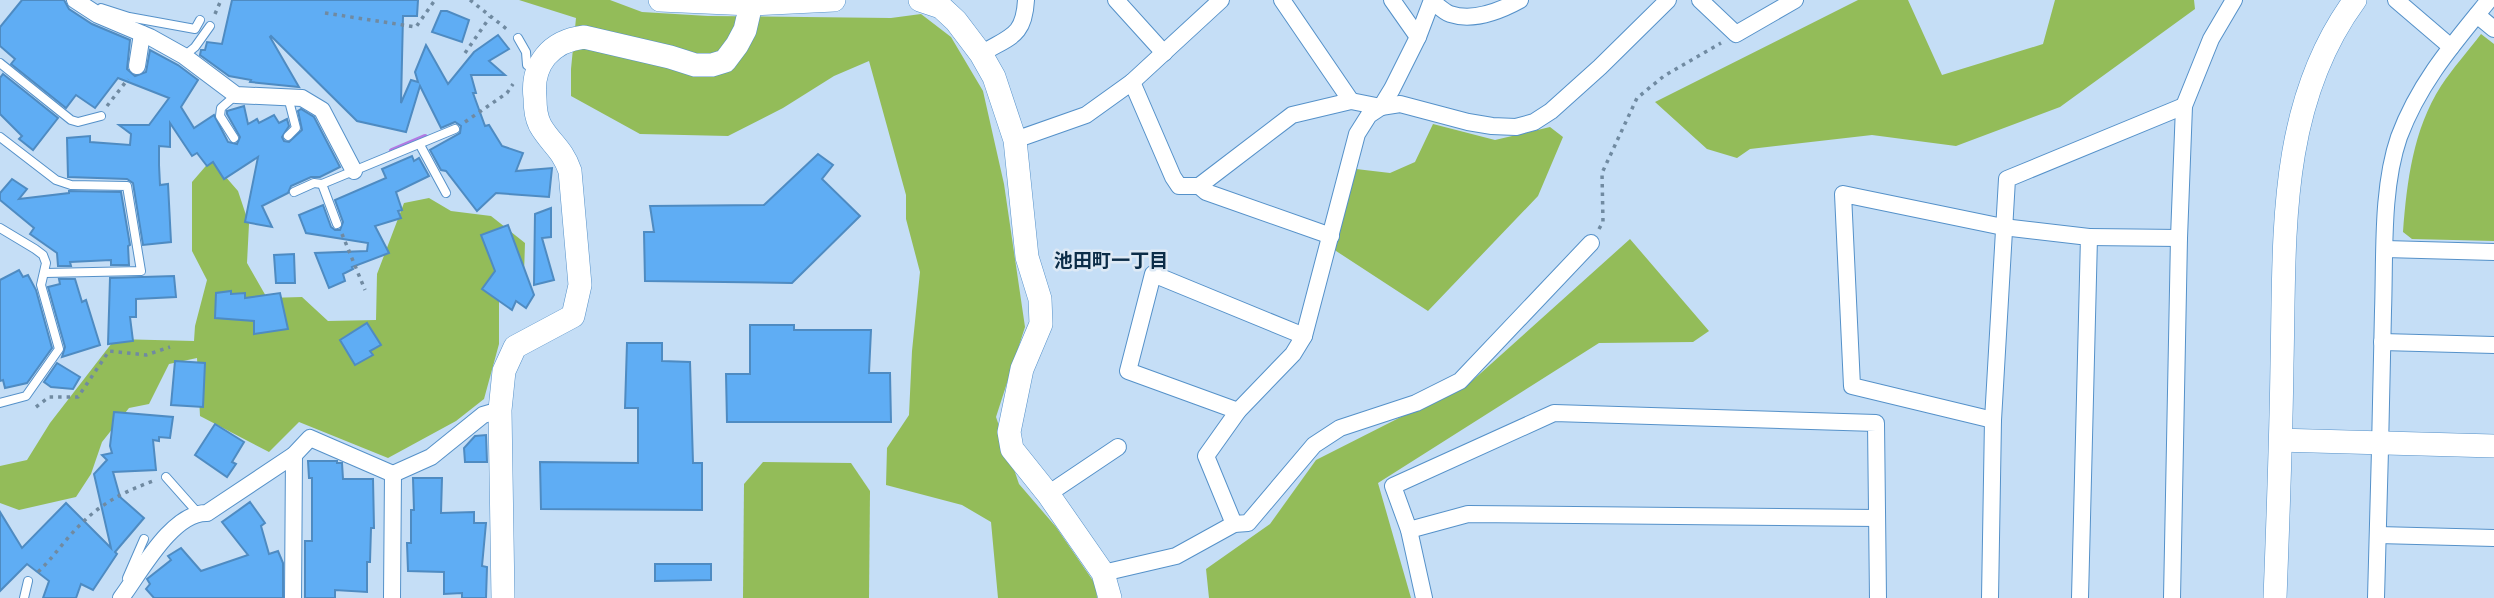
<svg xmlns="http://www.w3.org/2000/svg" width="2494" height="598" viewBox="0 0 2494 598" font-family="Quicksand,'Noto Sans JP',sans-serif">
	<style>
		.green { fill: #93bc59 }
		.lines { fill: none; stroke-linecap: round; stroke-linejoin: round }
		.stream { stroke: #b379e3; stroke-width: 6 }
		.building { fill: #5fadf4; stroke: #4e8bc2; stroke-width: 2 }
		.lane-casing { stroke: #5591c9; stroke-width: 10 }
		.street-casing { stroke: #5591c9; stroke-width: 18 }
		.secondary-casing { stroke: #5591c9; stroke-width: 24 }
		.path { stroke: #708aa1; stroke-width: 3.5; stroke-dasharray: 3.5 5; stroke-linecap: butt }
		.lane { stroke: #fff; stroke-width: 8 }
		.street { stroke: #fff; stroke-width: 16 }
		.secondary { stroke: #fff; stroke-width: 23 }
		.labels { text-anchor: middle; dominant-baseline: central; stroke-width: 5; stroke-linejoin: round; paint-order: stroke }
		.neighbourhood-label { font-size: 19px; font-weight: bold; fill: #0b2c47; stroke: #dde9f5 }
	</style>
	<rect width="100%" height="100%" fill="#c5def6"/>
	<g class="green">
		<polygon points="519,0 610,0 642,12 708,16 891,18 921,14 951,37 983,91 1004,184 1025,327 996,417 1019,484 1056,527 1096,585 1097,598 998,598 991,522 962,505 886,485 887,448 909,415 912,351 920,272 906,219 906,195 869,61 834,76 783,108 728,136 640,134 571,96 571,69 576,18"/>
		<polygon points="1858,0 1908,0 1942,75 2043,44 2055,0 2194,0 2195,9 2060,107 1956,146 1872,135 1750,149 1737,158 1707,149 1655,102"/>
		<path d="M 2481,34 L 2494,44 L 2494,241 L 2412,239 L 2403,232 C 2407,181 2413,130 2441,86 C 2453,68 2468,51 2481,34 Z"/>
		<polygon points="1433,124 1495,140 1550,127 1563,137 1538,196 1428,311 1333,249 1356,169 1390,173 1415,162"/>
		<polygon points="211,160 238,191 249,224 247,263 267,298 302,297 328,321 376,320 377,274 404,203 429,198 451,211 491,216 525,243 524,274 499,294 499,344 484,399 456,421 388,458 299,422 269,452 200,416 197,358 169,364 149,404 129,408 102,442 91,474 76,497 19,510 0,503 0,466 27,460 50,423 115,339 194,341 195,326 207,280 192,251 192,182"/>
		<polygon points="1630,239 1709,331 1693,342 1599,343 1378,483 1411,598 1209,598 1206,569 1270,524 1316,460 1472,381"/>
		<polygon points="763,462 851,463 870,491 869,598 743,598 744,484"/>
	</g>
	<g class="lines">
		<polyline class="stream" points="392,151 425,137"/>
	</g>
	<g class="building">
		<polygon points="22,0 64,0 69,9 92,24 130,40 127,69 135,76 146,72 150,50 178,65 198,80 181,107 194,128 214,115 228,142 237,144 240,137 227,114 227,111 244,106 248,124 257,119 259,123 274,115 279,123 287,119 289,126 282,137 284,141 289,142 302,130 298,111 301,109 314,117 340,167 320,177 311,177 291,186 288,193 262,206 272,227 245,222 258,157 224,179 213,162 207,166 197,153 192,156 170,123 170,147 159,146 159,165 160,185 168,184 171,242 143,245 133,183 127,179 68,177 67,138 90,136 90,142 130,145 131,134 119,125 149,125 169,98 118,78 95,108 76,95 66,108 11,64 15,59 0,46 0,27"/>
		<polygon points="232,0 418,0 417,16 403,16 401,103 411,80 418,82 415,72 426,45 448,84 474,52 498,35 509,49 489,61 505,75 471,75 476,93 473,93 485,126 489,125 502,146 523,153 516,171 552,168 549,197 496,193 477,211 446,171 441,170 430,150 460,133 461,126 455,122 441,128 420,86 406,132 357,121 271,36 270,37 299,87 250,82 251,80 229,76 200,55 201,50 205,50 207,42 222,44"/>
		<polygon points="441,11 447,11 469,20 462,42 432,32"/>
		<polygon points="3,74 58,118 33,150 19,139 22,136 0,114 0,78"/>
		<polygon points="818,154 833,165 822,179 860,216 792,283 645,281 644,232 654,232 650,206 764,205"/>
		<polygon points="412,156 414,161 419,158 429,176 396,192 402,210 398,211 401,218 375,226 389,253 352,267 353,269 343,274 345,281 329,288 315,253 367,251 368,243 306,233 299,215 323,205 331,227 335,230 340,230 343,222 335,200 386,178 382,169"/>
		<polygon points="12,179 27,189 19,199 69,193 69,191 121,192 130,245 128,246 129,265 111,265 111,260 70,262 71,266 58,266 57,253 30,234 34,228 0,200 0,193"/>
		<polygon points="551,208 551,237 542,238 554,280 534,285 535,214"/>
		<polygon points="508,225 534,295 526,308 516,301 512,310 482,289 495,271 481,235"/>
		<polygon points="294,254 295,283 276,283 274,255"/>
		<polygon points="19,270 23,277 28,275 36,290 52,348 27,383 5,388 3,380 0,381 0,280"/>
		<polygon points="174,276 176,297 136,299 136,317 130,317 133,341 108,344 110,278"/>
		<polygon points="59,279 75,279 82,302 86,300 100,345 62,357 65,347 48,287 60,284"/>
		<polygon points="231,291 231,294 245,293 245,298 280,293 288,329 254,334 254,321 215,318 216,293"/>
		<polygon points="367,323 381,345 370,351 373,355 355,365 340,340"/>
		<polygon points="750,325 794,325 794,330 871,330 869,373 890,373 891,422 727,422 726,374 750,374"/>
		<polygon points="627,343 662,343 662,361 690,362 693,463 702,463 702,510 541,509 540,462 638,463 638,408 625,408"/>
		<polygon points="175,361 205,363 203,407 171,405"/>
		<polygon points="57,363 80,377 73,389 51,387 44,382"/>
		<polygon points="114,412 173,417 170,438 159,437 159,441 153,440 156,470 113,472 120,497 144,518 115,552 117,554 93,590 81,584 76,598 43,598 49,581 27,564 0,591 0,512 22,548 66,503 111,548 94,474 107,460 102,455 112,453 110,446"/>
		<polygon points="215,424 244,442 232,462 236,464 227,477 195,455"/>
		<polygon points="486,435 487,462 465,462 464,448 475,436"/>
		<polygon points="308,461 337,461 337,463 342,463 343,479 373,479 374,528 371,528 370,562 367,562 367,592 335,590 335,598 305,598 305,541 312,541 312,478 309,478"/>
		<polygon points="413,478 442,478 441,513 474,512 474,523 486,523 482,566 487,567 486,598 462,598 462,593 444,594 444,572 408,571 407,543 411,543 411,510 414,510"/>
		<polygon points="250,502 265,523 261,526 269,554 278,551 283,563 283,598 154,598 146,589 150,584 147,579 171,560 168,556 181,548 201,571 248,555 222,522"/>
		<polygon points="655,564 711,564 711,580 655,581"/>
	</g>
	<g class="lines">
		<defs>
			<g id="lane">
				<polyline points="98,15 101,8 129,17 195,29 200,20"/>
				<polyline points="518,38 526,52 527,65 535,70"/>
				<polyline points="184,56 195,47 210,26"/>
				<polyline points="0,63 71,120 78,122 101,116"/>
				<polyline points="288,97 296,128 288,136"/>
				<polyline points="0,137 56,180 71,185 127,186 141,271 45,273"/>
				<polyline points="234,138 220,116 221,108 236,95"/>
				<polyline points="420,145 446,193"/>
				<polyline points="294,192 314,183 322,184"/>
				<polyline points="337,224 322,184 455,129"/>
				<polyline points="0,228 35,249 43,255 46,263 41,285 59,349 26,396 0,403"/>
				<polyline points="166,477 197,512"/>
				<polyline points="127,578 144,539"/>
				<polyline points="24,598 28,581"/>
			</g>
			<g id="street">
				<polyline points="75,0 98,15 150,37 184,56 236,95 302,98 322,110 354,171"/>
				<polyline points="1116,0 1164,53"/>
				<polyline points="1282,0 1351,101"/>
				<polyline points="1392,0 1418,37"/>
				<polyline points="1700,0 1736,34 1795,0"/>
				<polyline points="2396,0 2451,47"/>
				<path d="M 1432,1 C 1437,5 1444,12 1450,14 C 1474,22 1500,11 1520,0"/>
				<polyline points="2477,15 2494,29"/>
				<path d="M 981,54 C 1010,36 1024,37 1026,0"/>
				<polyline points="137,66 142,34"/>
				<polyline points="1132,82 1221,0"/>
				<polyline points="1015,140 1086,115 1132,82 1173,177 1179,186 1199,186 1292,115 1351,101 1381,107 1400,104 1468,122 1492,126 1516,127 1534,122 1551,111 1600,67 1668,0"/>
				<polyline points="1199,186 1206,192 1331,236"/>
				<polyline points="2089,237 2179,238"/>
				<polyline points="2385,249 2494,252"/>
				<polyline points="2382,342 2494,345"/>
				<polyline points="1238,411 1128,371 1153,274 1304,336"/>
				<polyline points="1993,420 1852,386 1843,194 2003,227 2089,237 2080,598"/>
				<polyline points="1048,494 1118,447"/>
				<polyline points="1234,524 1206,456 1238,411 1293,354 1304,336 1357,134 1369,115 1381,107 1392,89 1418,37 1432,0"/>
				<polyline points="1409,530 1468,514 1877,518"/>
				<polyline points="2378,535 2494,538"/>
				<polyline points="1103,573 1176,556 1234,524 1248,523 1314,445 1340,428 1416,403 1460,381 1591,243"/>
				<path d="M 121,598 C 140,573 172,512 207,513 L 294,455 L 310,438 L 393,474"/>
				<polyline points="293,598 294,455"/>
				<polyline points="392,598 393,474 431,457 483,415 500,410"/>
				<polyline points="1424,598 1409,530 1393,486 1554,413 1876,423 1878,598"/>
				<polyline points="1990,598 1993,420 2007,179 2184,106"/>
				<polyline points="2172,598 2179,238 2184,106 2211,39 2234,0"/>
				<path d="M 2376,598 C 2379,502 2381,407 2383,311 C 2385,256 2381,189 2399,137 C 2419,83 2453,44 2489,0"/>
			</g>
			<g id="secondary">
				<polyline points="660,0 751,4 834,0"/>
				<polyline points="920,0 941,7 956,21 981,54 994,77 1015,140 1027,257 1040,299 1041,324 1022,369 1009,432 1012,449 1048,494 1103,573 1110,598"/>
				<polyline points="2281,440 2494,446"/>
				<path d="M 503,598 L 500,410 L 504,371 L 515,347 L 573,316 L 580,285 L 570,171 C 562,148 550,143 540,125 C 536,117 535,107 535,98 C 531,64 551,41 584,37 L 670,57 L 695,65 L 712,65 L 725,61 L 737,45 L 745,30 L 751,4"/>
				<path d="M 2275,598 C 2278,520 2281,442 2282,364 C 2285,238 2277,106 2355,0"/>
			</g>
		</defs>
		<use href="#lane" class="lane-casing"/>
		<use href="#street" class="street-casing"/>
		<use href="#secondary" class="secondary-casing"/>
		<g class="path">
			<polyline points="470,0 508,30"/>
			<polyline points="325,13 416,27 435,0"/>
			<polyline points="215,14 221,0"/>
			<polyline points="465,53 490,17"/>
			<polyline points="107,106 128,79"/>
			<polyline points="465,122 507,93 513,84"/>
			<polyline points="1599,229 1603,222 1602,173 1637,98 1664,76 1721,43"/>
			<polyline points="342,234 365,290"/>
			<polyline points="36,407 49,397 78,397 109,351 146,355 170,347"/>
			<path d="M 38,572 C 54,557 66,538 82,523 C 103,502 126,491 153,481"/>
		</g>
		<use href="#lane" class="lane"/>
		<use href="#street" class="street"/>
		<use href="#secondary" class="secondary"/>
	</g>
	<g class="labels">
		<g class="neighbourhood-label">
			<text x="1111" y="260">池田町一丁目</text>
		</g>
	</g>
</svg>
